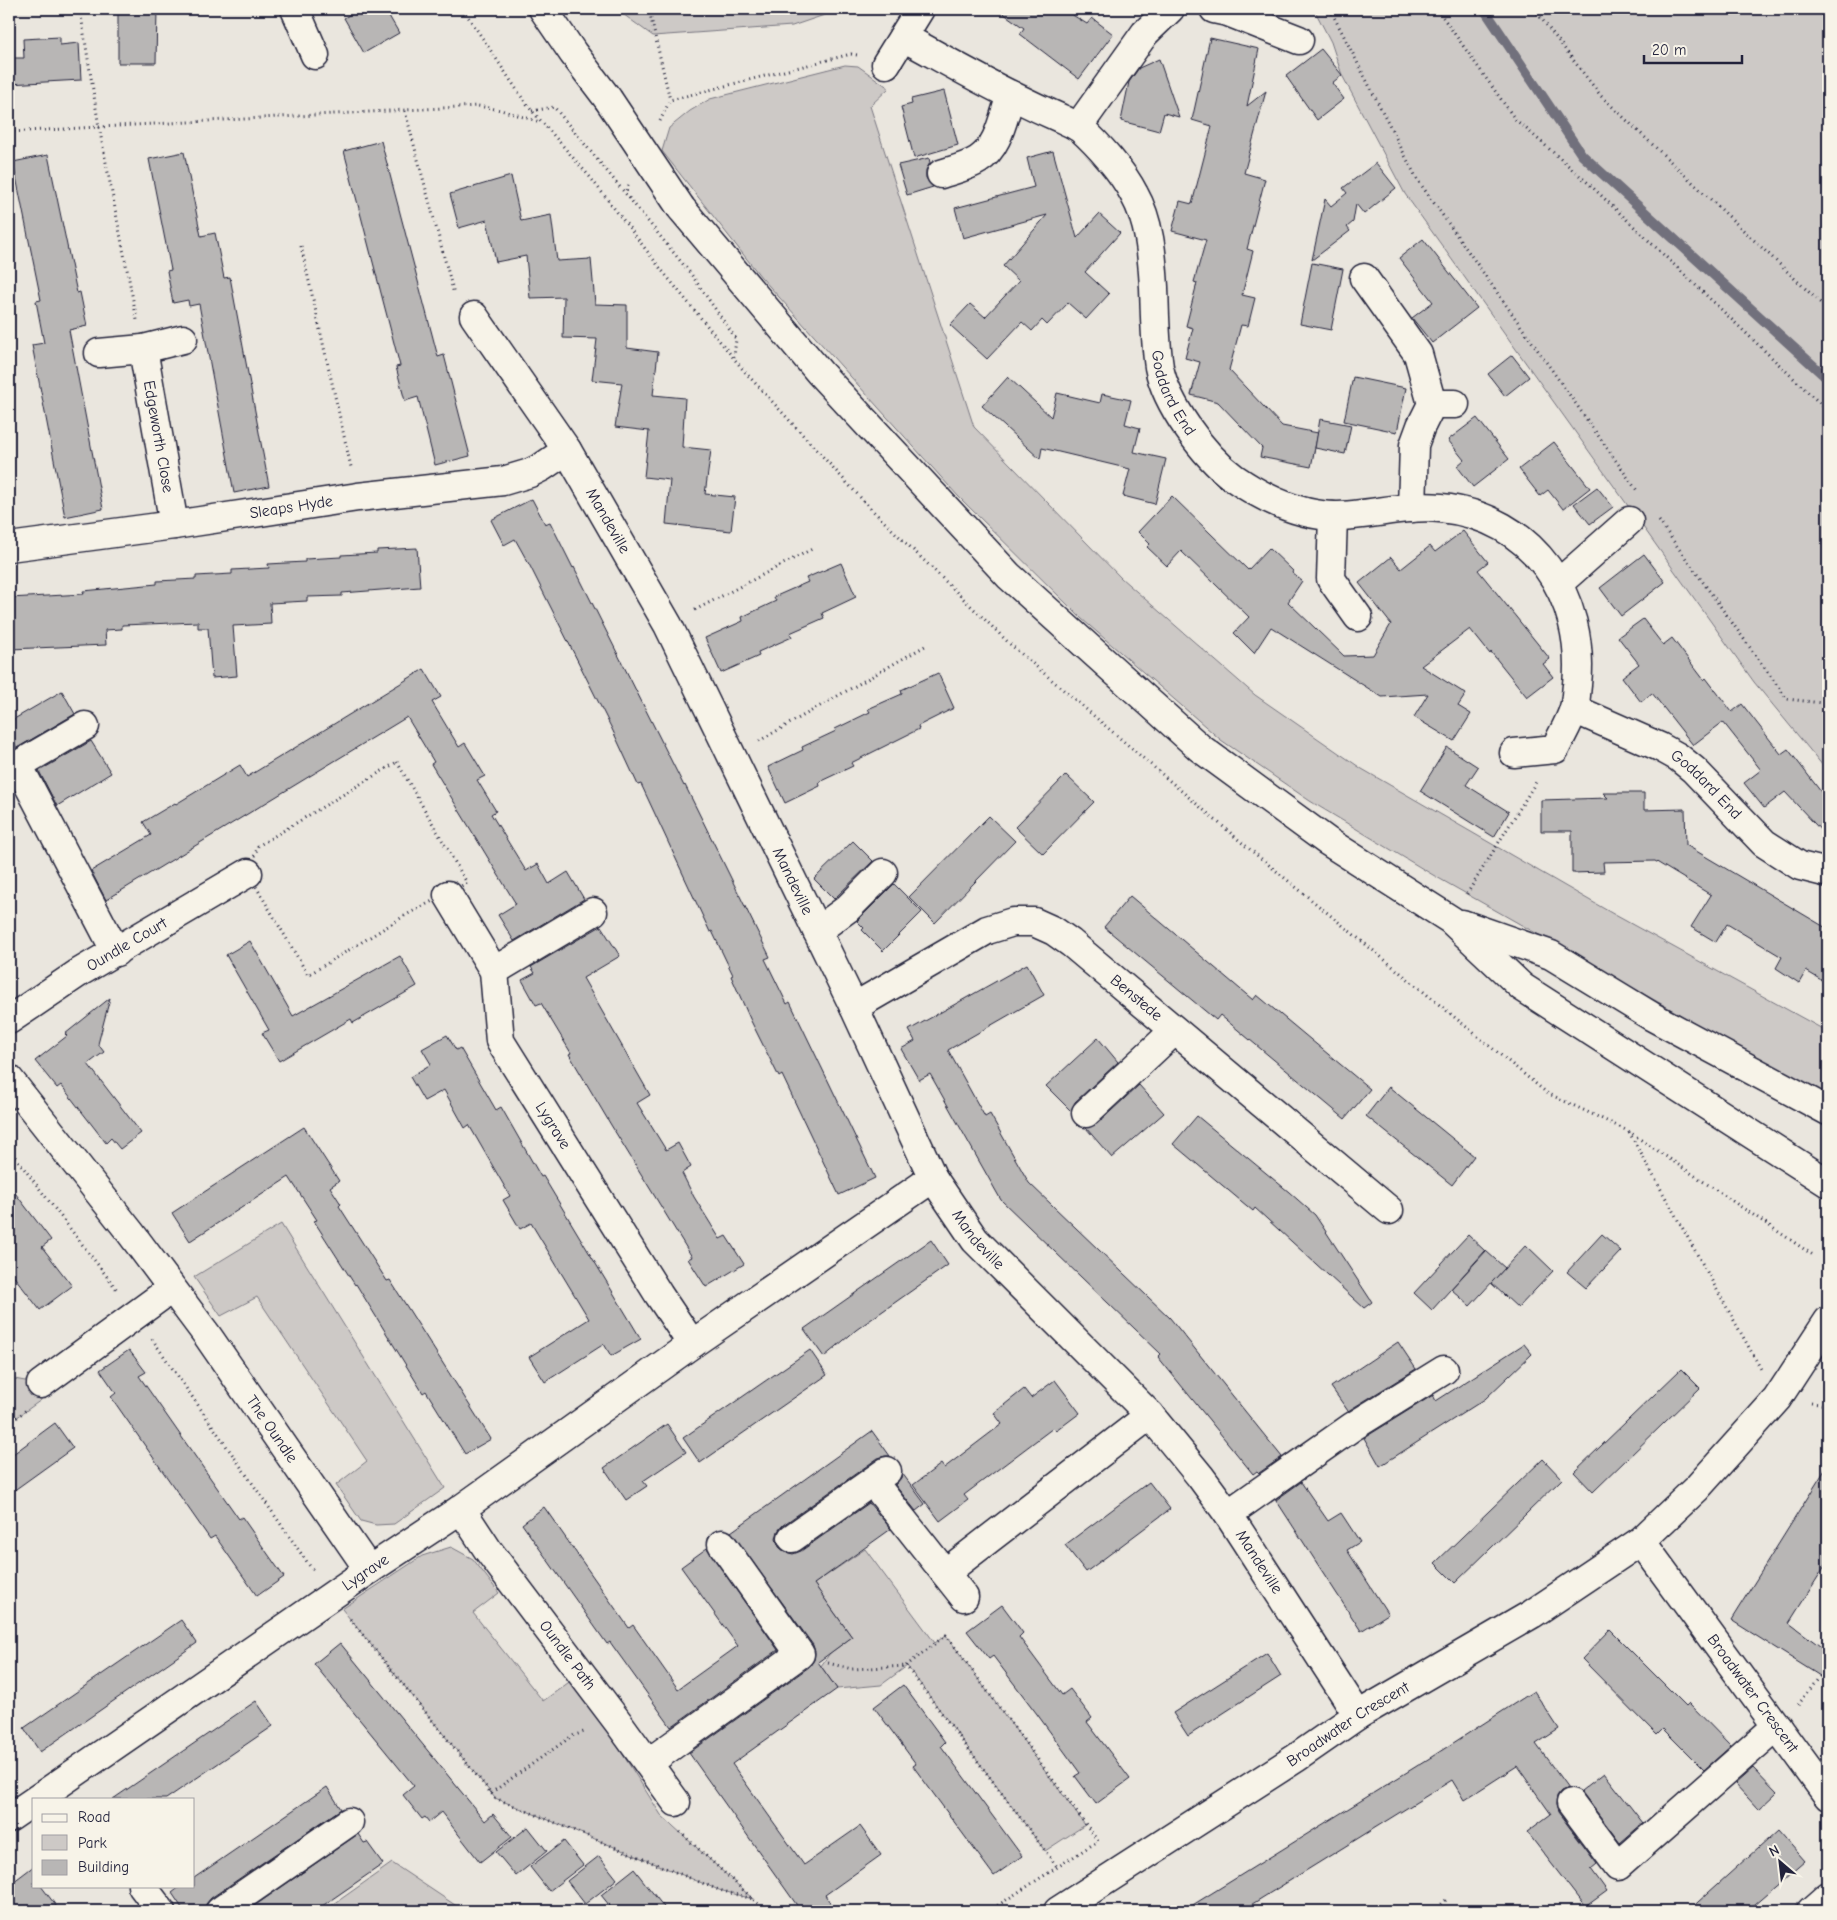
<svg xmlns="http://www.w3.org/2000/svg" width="1837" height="1920" viewBox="0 0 1837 1920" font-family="'Comic Neue',sans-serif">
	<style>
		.green { fill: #cdc9c6; stroke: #787680 }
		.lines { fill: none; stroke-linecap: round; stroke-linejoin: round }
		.stream { stroke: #716f7b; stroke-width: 10 }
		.building { fill: #b8b6b5; stroke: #22223b }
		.minor-casing { stroke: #22223b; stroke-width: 31 }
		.highway-casing { stroke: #22223b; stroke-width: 31 }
		.path { stroke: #22223b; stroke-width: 3; stroke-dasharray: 1 4; stroke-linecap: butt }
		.minor { stroke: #f7f3e8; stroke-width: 28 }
		.highway { stroke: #f7f3e8; stroke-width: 28 }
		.highway-bridge-casing { stroke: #22223b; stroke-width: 31; stroke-linecap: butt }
		.highway-bridge { stroke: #f7f3e8; stroke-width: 28 }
		.labels { text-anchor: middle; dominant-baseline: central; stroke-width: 5; stroke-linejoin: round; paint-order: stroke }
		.street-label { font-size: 16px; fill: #22223b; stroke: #f7f3e8 }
	</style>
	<rect width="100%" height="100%" fill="#eae6de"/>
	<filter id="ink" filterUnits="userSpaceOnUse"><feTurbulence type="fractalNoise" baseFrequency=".02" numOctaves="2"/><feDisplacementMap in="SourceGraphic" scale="10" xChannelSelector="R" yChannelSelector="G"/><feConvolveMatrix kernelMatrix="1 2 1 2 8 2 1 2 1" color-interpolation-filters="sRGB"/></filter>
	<g filter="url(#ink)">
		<g class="green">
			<polygon points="616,9 842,9 792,26 653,36"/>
			<polygon points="1314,9 1828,9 1828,772 1754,682 1405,194 1342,75 1331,42"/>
			<polygon points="845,65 858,66 889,88 870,106 974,427 1121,578 1255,695 1362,769 1615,915 1828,1032 1828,1098 1433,875 1310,801 1221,740 1082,619 958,496 761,277 662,151 669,128 690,111 710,99"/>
			<polygon points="281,1224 445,1488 394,1524 376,1525 361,1521 336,1485 367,1461 257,1297 221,1316 194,1277"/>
			<polygon points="9,1378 41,1384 41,1400 9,1423"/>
			<polygon points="451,1547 473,1559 499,1593 473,1613 543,1701 572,1680 605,1726 661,1815 753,1899 719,1890 495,1798 342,1609 422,1556"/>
			<polygon points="865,1549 935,1643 946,1635 1085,1825 1045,1851 907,1666 881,1685 837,1689 821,1666 830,1653 852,1637 814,1584"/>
			<polygon points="392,1863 464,1911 324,1911"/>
		</g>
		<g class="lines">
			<polyline class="stream" points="1484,9 1582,155 1828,379"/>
		</g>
		<g class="building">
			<polygon points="118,9 157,9 156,63 118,63"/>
			<polygon points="360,9 385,9 399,33 364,53 344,18"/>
			<polygon points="997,9 1063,9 1087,24 1092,18 1113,34 1079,79 1020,34 1024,28"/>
			<polygon points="60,37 60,45 79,43 81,80 9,84 9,58 24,58 23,39"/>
			<polygon points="1210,38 1259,49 1247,106 1266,91 1244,173 1265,179 1247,249 1253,251 1242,295 1255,298 1248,326 1241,325 1229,370 1282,426 1318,433 1311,467 1260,457 1262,448 1218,402 1191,395 1200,362 1185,358 1193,328 1186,326 1197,283 1194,282 1206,240 1172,231 1180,201 1192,204 1212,126 1192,120"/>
			<polygon points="1321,49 1342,75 1332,83 1344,99 1317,120 1286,76"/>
			<polygon points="1159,59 1179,117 1164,113 1159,131 1121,121 1129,82 1139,68"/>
			<polygon points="944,91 958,145 914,158 901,107 912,104 911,99"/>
			<polygon points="381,141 438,357 444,355 470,456 435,465 418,397 405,401 396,367 400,366 344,151"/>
			<polygon points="1053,151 1077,238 1099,214 1120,233 1085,272 1109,294 1086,319 1068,303 1047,325 1042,320 1032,331 1022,322 987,359 950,325 970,304 985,317 1019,281 1003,266 1047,215 963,238 955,208 1034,187 1027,158"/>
			<polygon points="184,152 201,236 215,233 224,278 230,277 269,486 234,493 199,304 189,306 188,300 173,303 167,271 171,270 149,159"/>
			<polygon points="48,155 77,293 80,292 87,326 69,330 103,509 65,517 32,345 44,343 36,301 41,300 13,162"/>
			<polygon points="929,158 930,163 926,170 926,178 933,187 907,195 898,165"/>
			<polygon points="1376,163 1396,188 1364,214 1356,204 1353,222 1347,227 1350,231 1312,260 1325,199 1331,206 1347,193 1343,188"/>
			<polygon points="511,176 521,221 551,215 557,261 591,259 595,304 627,305 627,348 658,352 653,395 685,398 682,447 711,450 705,494 735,497 731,531 666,524 670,480 644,477 649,431 615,427 622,383 592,380 597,339 563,338 564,297 530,298 526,256 496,262 487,220 459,228 450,194"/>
			<polygon points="1423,239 1477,308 1432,343 1412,318 1433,302 1399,258"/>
			<polygon points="1312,263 1343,269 1331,330 1300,324"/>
			<polygon points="1512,355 1529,377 1505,396 1488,374"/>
			<polygon points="1008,377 1051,417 1057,393 1100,403 1102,394 1131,400 1125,424 1140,428 1134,452 1166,459 1155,504 1123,496 1130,469 1042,448 1040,459 982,406"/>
			<polygon points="1353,377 1406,388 1397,432 1344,421"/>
			<polygon points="1477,418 1509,459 1473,487 1457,466 1464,460 1448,440"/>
			<polygon points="1320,419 1351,425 1345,454 1315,448"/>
			<polygon points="1554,442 1590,488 1563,509 1548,490 1540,496 1519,469"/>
			<polygon points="1597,487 1613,507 1590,524 1574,504"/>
			<polygon points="1172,496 1248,570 1269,548 1293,571 1292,573 1302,581 1288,602 1344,656 1373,655 1391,624 1359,583 1391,557 1401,569 1430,546 1435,552 1463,531 1488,562 1478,570 1550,659 1543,664 1553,677 1527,697 1491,652 1490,654 1470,629 1421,666 1466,694 1458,706 1471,714 1454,741 1414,717 1428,694 1382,697 1271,627 1254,653 1234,633 1249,617 1181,551 1167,566 1147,547 1150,544 1138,532"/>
			<polygon points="532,499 545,524 550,522 573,568 574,567 684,786 685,785 770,957 765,959 787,1004 790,1002 875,1178 839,1195 782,1075 779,1077 751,1021 731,976 733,975 712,931 710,932 641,784 638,785 612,729 530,566 515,539 504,545 491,520"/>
			<polygon points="417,548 420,587 342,593 342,596 307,597 307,601 270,603 271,624 233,626 237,676 212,678 208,628 198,628 198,622 122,625 122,629 105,630 106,645 10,649 9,643 9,598 84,594 83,591 157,584 157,581 196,579 196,576 232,574 232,570 269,568 268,564 305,562 305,559 341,557 341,555 377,553 377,550"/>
			<polygon points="1644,554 1665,582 1621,616 1600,588"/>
			<polygon points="841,563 856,597 822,613 824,618 790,633 792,637 758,652 759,656 721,673 705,638 743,621 742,617 776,601 774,597 808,582 806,578"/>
			<polygon points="1643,619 1663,645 1672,638 1704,680 1706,678 1732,712 1742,704 1781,754 1788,749 1828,801 1828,838 1785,792 1764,808 1744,783 1761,770 1723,722 1693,745 1652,693 1641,702 1622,677 1639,664 1618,637"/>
			<polygon points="424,669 441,697 432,702 459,747 465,743 485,776 477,780 496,811 491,814 526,871 538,864 549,884 568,872 584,899 514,941 498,915 516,904 431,764 434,762 407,717 106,900 91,871 151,835 143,822 175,803 176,804 240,765 247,777"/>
			<polygon points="938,673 954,708 918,726 919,729 851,763 853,766 819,782 820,786 785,803 768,767 803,750 802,747 836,731 835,729 870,712 868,709 902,694 901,690"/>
			<polygon points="62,691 75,714 17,748 9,735 9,722"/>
			<polygon points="91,741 111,773 57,806 39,771"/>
			<polygon points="1447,747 1478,767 1466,785 1509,812 1494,837 1420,791"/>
			<polygon points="1066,775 1094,802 1043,854 1015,827"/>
			<polygon points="1603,793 1644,793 1644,810 1685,809 1686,845 1828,929 1828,984 1806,971 1799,983 1776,968 1782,957 1727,924 1716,942 1691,927 1711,895 1655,861 1603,862 1604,872 1572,873 1572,831 1541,831 1541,800 1608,798"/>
			<polygon points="989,816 1015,841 935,923 909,897"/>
			<polygon points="853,841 873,861 834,899 814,879"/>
			<polygon points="894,884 922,912 883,951 862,930 864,928 857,921"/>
			<polygon points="1130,896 1253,1000 1257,995 1370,1089 1345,1119 1220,1015 1216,1020 1104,927"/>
			<polygon points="601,926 620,956 583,978 650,1095 637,1103 666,1150 678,1143 691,1167 682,1173 694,1197 720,1239 726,1236 744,1264 706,1287 688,1259 692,1257 611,1125 569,1054 571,1053 541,1003 536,1005 522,980 535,973 531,967"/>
			<polygon points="250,941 293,1016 400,956 417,986 353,1023 351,1019 279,1061 262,1033 269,1030 226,955"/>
			<polygon points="1027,964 1044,995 948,1050 985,1117 990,1114 1029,1183 1170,1318 1282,1457 1259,1473 1257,1471 1253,1474 1158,1357 1161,1354 1001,1200 930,1074 919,1080 901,1049 915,1041 909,1030"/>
			<polygon points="110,998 98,1044 104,1052 88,1064 141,1133 120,1149 111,1138 106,1143 61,1085 57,1088 35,1061 67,1036 65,1034"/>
			<polygon points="447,1035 456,1050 460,1048 496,1110 501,1107 541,1177 543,1176 641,1339 611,1356 604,1344 545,1382 529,1357 589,1319 531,1223 520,1229 503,1200 510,1196 469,1125 465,1128 444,1090 424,1101 410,1077 431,1064 422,1049"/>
			<polygon points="1098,1038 1118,1062 1075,1102 1071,1111 1046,1086"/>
			<polygon points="1139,1085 1164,1113 1112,1158 1086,1128 1097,1124"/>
			<polygon points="1389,1087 1474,1156 1452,1185 1366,1116"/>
			<polygon points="1197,1116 1289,1192 1315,1215 1372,1302 1364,1308 1255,1208 1253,1211 1173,1144"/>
			<polygon points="304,1127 339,1181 330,1187 341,1204 339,1206 387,1281 390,1280 491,1439 465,1454 426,1391 423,1393 356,1284 355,1285 314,1221 317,1220 289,1177 190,1241 172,1213"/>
			<polygon points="9,1185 51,1240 42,1247 72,1286 40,1310 9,1270"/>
			<polygon points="1602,1234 1621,1251 1586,1288 1567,1272"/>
			<polygon points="1468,1235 1485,1251 1432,1310 1414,1293"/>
			<polygon points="931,1240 948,1265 856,1330 824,1357 804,1329"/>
			<polygon points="1526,1245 1553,1271 1518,1308 1491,1283"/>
			<polygon points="1486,1251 1505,1268 1470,1306 1451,1289"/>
			<polygon points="1398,1342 1416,1369 1348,1411 1331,1387"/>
			<polygon points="1524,1344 1532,1354 1485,1399 1380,1466 1364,1438 1433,1395 1436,1401"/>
			<polygon points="129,1350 146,1372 139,1376 239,1519 242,1517 284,1577 257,1596 215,1536 210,1539 111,1397 116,1393 100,1370"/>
			<polygon points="810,1350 827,1375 700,1463 683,1438"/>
			<polygon points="1681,1369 1700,1388 1593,1492 1574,1472"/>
			<polygon points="1055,1380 1080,1413 1056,1431 1053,1428 964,1495 968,1500 940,1521 913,1485 941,1464 944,1468 1002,1424 994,1413 1024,1389 1031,1398"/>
			<polygon points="55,1423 73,1448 9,1494 9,1457"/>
			<polygon points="667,1424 686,1452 643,1481 647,1486 626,1500 604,1468"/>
			<polygon points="872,1431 890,1456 885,1456 878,1458 783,1525 778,1531 776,1539 779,1547 785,1552 793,1554 801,1551 869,1503 891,1529 814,1584 852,1637 818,1662 837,1689 732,1764 804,1865 860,1826 881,1855 825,1895 836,1911 801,1911 689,1753 809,1667 814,1660 815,1652 813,1645 731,1532"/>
			<polygon points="1543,1459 1562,1479 1455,1583 1435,1563"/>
			<polygon points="1828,1465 1828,1561 1789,1623 1828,1652 1828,1681 1731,1620"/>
			<polygon points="902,1473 925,1504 916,1511 895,1485 901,1478"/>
			<polygon points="1149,1482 1170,1509 1086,1572 1065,1545"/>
			<polygon points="1301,1482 1328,1521 1341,1513 1360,1542 1347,1550 1388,1614 1361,1631 1276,1500"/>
			<polygon points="544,1507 629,1628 633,1625 678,1689 738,1646 681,1567 707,1548 778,1650 671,1727 610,1642 607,1644 522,1524"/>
			<polygon points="1002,1605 1023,1633 1019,1637 1062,1695 1070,1689 1092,1718 1087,1722 1130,1779 1096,1804 1075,1776 1080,1773 1037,1714 993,1656 989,1659 967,1631"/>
			<polygon points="181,1620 197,1643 40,1752 24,1728"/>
			<polygon points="1610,1630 1686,1706 1689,1703 1731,1746 1704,1770 1663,1729 1657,1735 1582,1659"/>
			<polygon points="340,1643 485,1821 493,1814 512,1837 480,1862 441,1812 429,1822 425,1817 422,1819 403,1795 414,1786 314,1664"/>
			<polygon points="1267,1653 1281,1676 1188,1736 1173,1713"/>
			<polygon points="903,1685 945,1742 941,1746 1022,1856 994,1876 913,1766 916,1764 874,1707"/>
			<polygon points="1534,1691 1559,1729 1536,1744 1568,1788 1561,1791 1557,1796 1556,1805 1558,1812 1597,1864 1591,1869 1607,1891 1585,1907 1527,1832 1551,1814 1517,1766 1464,1800 1452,1780 1241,1911 1183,1911 1433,1756"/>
			<polygon points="256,1701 273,1726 166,1799 113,1799"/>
			<polygon points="1753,1768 1777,1793 1759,1810 1735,1784"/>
			<polygon points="1604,1773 1643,1823 1620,1843 1581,1791"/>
			<polygon points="327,1787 341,1809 211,1898 206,1904 205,1911 184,1911 172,1893 181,1886 194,1886 194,1878"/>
			<polygon points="528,1827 547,1851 516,1876 496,1852"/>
			<polygon points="1778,1830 1805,1861 1747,1911 1688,1911"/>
			<polygon points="358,1834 364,1843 367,1842 383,1864 315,1911 247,1911"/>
			<polygon points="564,1841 583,1865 549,1891 530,1867"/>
			<polygon points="599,1856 617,1879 585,1904 567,1881"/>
			<polygon points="34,1866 34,1886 41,1886 60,1911 9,1911 9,1885"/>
			<polygon points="634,1869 667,1911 614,1911 601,1895"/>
		</g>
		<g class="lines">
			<defs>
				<g id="minor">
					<polyline points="295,9 315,55"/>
					<polyline points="1214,9 1228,12 1299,40"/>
					<path id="s1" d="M 903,37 C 940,57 976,78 1013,96 C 1029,104 1044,111 1060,118 C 1066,121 1074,124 1080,128 C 1098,144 1123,172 1134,194 C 1150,222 1152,256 1154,287 C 1155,314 1155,341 1159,367 C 1166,404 1204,456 1234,478 C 1263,498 1298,515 1334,516 C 1370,516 1406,504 1441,508 C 1533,517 1586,597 1577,685 C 1576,693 1576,701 1574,708 C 1570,722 1561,736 1555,749 L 1514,753"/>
					<polyline points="886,64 920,9"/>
					<polyline points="1078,127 1145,33 1170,9"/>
					<path d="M 941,174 C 953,170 967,167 978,160 C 999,147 1003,117 1011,95"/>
					<polyline points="1364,278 1418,354 1432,404 1455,404"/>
					<path id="s2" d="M 474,316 L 567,450 L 668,625 L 854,1007 L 933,1178 L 975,1240 L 1150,1415 L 1200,1476 L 1228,1514 L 1358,1715"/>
					<path id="s3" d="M 143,349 L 174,525"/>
					<polyline points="99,353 143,349 183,339"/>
					<polyline points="1412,508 1414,445 1421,426 1432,404"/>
					<polyline points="1333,516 1331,579 1358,617"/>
					<path id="s4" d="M 9,547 L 174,525 L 358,497 L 503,481 L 530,473 L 542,467 L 567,450"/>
					<polyline points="1559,583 1629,521"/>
					<path id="s5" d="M 1574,709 L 1660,747 L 1678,757 L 1694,770 L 1764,843 L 1800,866 L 1828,873"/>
					<polyline points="85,726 18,765 116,952"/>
					<path id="s6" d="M 448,895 L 494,971 L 500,1041 L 659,1295 L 692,1344"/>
					<polyline points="817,931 847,909 883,873"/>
					<polyline points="494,971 593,912"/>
					<path id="s7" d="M 854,1007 L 987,930 L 1013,922 L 1034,922 L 1054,931 L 1071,943 L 1389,1210"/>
					<path id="s8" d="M 9,1020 L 80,972 L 248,873"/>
					<path id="s9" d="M 9,1079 L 130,1232 L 207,1335 L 369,1570"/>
					<polyline points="1086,1113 1174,1031"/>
					<polyline points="41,1384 171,1289"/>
					<polyline points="873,1482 964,1597"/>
					<path id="s10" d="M 461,1509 L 488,1550 L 618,1722 L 676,1802"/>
					<polyline points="1228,1514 1352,1427 1444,1370"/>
					<polyline points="792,1538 887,1471"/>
					<path id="s11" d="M 1641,1541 L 1828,1796"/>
					<polyline points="945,1573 1150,1415"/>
					<polyline points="648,1763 800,1654 722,1544"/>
					<path id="s12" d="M 37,1799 L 369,1570 L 461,1509 L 692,1344 L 933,1178"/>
					<polyline points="1571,1803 1618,1866 1777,1726"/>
					<polyline points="9,1818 34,1801"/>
					<polyline points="142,1886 161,1911"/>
					<polyline points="220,1911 349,1822"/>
					<path id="s13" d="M 1058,1911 L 1296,1758 L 1358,1715 L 1532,1614 L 1641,1541 L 1697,1488 L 1777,1399 L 1828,1321"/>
					<polyline points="1811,1911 1828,1896"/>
				</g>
				<g id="highway">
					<polyline points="543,9 573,53 608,99"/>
					<polyline points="681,208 820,373 1009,576 1200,748 1327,841 1451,920 1522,987 1828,1183"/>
					<polyline points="1462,924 1551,955 1651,1016 1828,1111"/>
				</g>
			</defs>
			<use href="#minor" class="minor-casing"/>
			<use href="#highway" class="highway-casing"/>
			<g class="path">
				<polyline points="80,9 99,127 137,320"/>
				<polyline points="463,9 527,105 590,177 664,273 745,372 871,509 1011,645 1247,847 1547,1093 1628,1131 1813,1255"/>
				<polyline points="646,9 650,14 670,100"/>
				<polyline points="1330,9 1417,179 1638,492"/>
				<polyline points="1437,9 1515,119 1587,182 1828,411"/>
				<polyline points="1534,9 1601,96 1828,310"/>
				<polyline points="405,111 454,294"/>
				<polyline points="532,111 554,107 625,193"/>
				<polyline points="660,121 670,100 851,54 857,55"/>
				<polyline points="9,132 478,106 501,110 540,122"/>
				<polyline points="629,185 625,193 691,274 736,339 734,357"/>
				<polyline points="301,246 351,467"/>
				<polyline points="1659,521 1787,699 1822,703 1828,699"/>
				<polyline points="695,610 814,548"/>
				<polyline points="759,741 925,646"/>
				<polygon points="397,762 467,883 406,915 308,975 248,873 258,846"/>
				<polyline points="1467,894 1536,782"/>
				<polyline points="1629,1132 1761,1369"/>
				<polyline points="9,1149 118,1291"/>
				<polyline points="152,1339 314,1572"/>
				<polyline points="1811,1403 1828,1405"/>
				<polyline points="9,1424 26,1410"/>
				<polyline points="350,1619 495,1798 719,1890 753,1899"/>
				<polyline points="828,1663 852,1669 906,1666"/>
				<polyline points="1798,1705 1828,1666"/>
				<polyline points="491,1793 572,1736 587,1731"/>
				<polyline points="680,1832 766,1911"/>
				<polyline points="989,1911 1098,1841 946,1635 906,1666 1058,1868"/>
				<polyline points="1434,1911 1446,1900"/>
			</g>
			<use href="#minor" class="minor"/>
			<use href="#highway" class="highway"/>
			<defs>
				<polyline id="highway-bridge" points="608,99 681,208"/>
			</defs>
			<use href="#highway-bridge" class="highway-bridge-casing"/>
			<use href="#highway-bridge" class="highway-bridge"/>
		</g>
	</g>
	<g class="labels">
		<g class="street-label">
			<text stroke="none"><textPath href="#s1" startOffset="490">Goddard End</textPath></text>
			<text stroke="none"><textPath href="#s3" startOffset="89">Edgeworth Close</textPath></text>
			<text stroke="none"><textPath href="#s4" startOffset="285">Sleaps Hyde</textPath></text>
			<text stroke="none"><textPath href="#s2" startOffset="245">Mandeville</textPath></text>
			<text stroke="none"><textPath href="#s5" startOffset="154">Goddard End</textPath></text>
			<text stroke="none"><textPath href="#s2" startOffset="650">Mandeville</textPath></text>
			<text stroke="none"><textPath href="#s8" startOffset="140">Oundle Court</textPath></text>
			<text stroke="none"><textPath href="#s7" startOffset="330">Benstede</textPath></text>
			<text stroke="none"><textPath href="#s6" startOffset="259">Lygrave</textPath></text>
			<text stroke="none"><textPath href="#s2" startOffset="1055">Mandeville</textPath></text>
			<text stroke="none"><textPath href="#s9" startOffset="438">The Oundle</textPath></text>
			<text stroke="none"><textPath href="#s2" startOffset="1484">Mandeville</textPath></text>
			<text stroke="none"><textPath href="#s12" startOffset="399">Lygrave</textPath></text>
			<text stroke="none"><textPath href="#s10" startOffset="181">Oundle Path</textPath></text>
			<text stroke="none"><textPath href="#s11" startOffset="189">Broadwater Crescent</textPath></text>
			<text stroke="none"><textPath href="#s13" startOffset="345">Broadwater Crescent</textPath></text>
		</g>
	</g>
	<rect width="1837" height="1920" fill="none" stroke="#f7f3e8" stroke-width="30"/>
	<rect x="15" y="15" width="1807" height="1890" fill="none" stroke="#22223b" stroke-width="2" filter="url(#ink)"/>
	<rect x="32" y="1798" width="162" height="90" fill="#f7f3e8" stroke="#a29fa3"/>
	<rect x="42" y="1814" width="25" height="8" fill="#f7f3e8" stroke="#a29fa3"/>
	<text x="78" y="1822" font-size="15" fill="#22223b">Road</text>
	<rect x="42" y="1835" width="25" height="15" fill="#cdc9c6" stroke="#a29fa3"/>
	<text x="78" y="1848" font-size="15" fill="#22223b">Park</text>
	<rect x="42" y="1860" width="25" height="15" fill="#b8b6b5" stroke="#a29fa3"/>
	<text x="78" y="1872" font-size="15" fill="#22223b">Building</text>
	<g transform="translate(1780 1862) rotate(332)" stroke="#f7f3e8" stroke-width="4" paint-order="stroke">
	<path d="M0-4L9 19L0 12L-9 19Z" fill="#22223b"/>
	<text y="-8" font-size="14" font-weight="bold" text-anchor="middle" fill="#22223b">N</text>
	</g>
	<path d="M1644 55v8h98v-8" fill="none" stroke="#22223b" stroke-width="2.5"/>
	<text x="1652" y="55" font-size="15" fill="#22223b" stroke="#f7f3e8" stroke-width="4" paint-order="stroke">20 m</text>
</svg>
